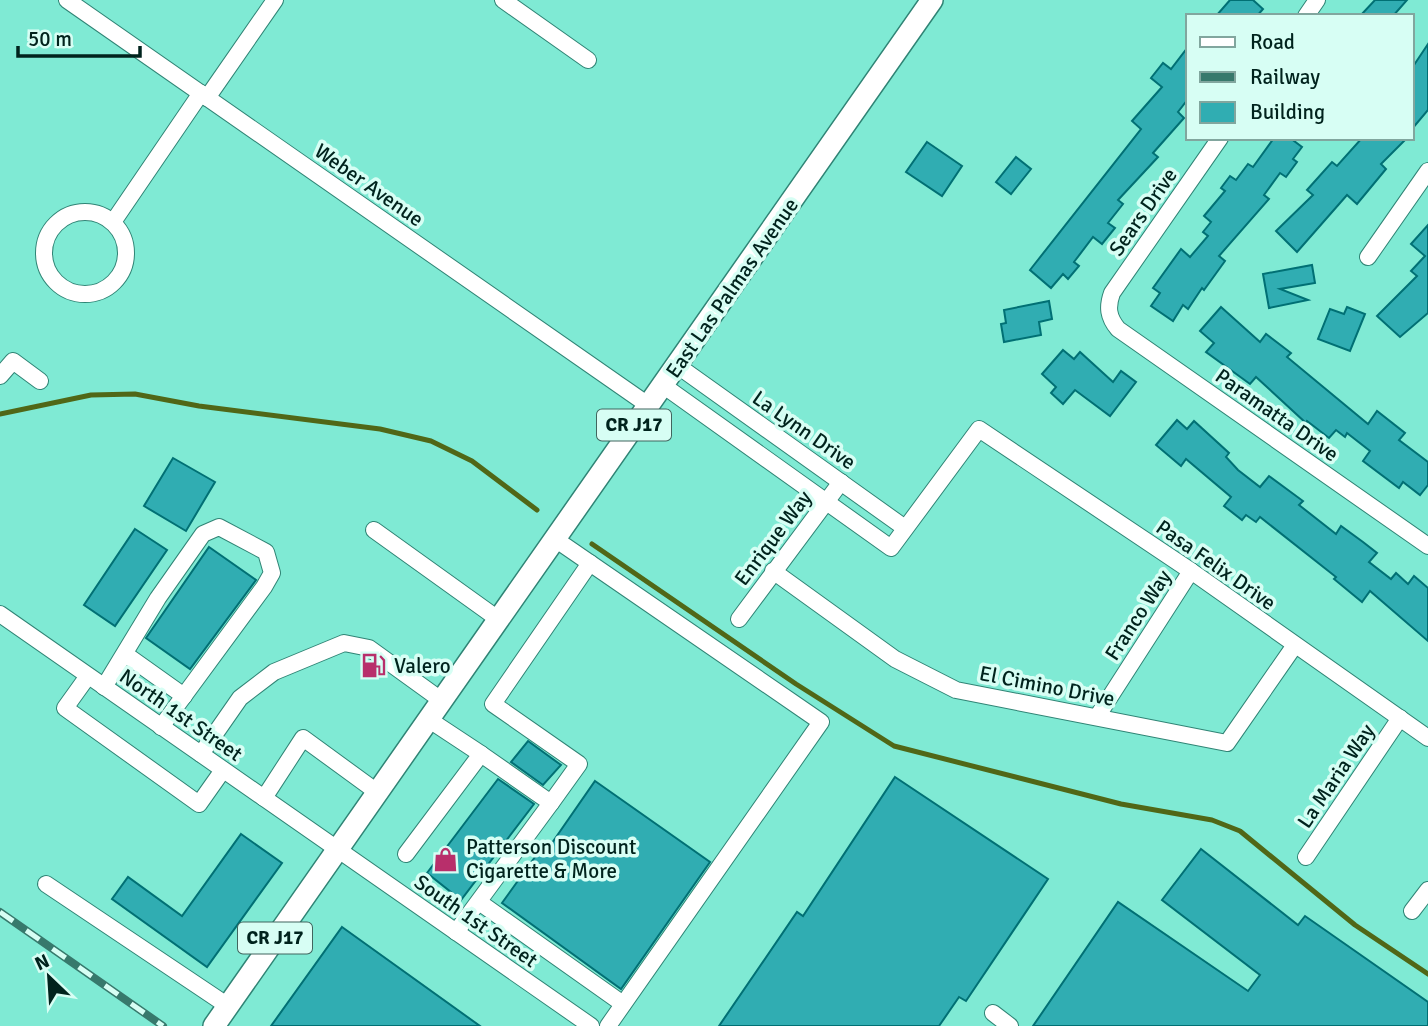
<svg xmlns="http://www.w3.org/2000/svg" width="1428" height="1026" viewBox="0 0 1428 1026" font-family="Signika,sans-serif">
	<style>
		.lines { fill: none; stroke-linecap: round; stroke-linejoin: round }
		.stream { stroke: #506717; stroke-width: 5 }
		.building { fill: #30adb2; stroke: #017074; stroke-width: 2 }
		.minor-casing { stroke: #308475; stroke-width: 18 }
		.major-casing { stroke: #308475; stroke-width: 24 }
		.minor { stroke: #fff; stroke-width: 16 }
		.major { stroke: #fff; stroke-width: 21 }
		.rail-casing { stroke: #37796c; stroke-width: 8 }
		.rail { stroke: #d7fef4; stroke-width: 5; stroke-dasharray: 16; stroke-linecap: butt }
		.labels { text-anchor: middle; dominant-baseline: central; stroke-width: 7; stroke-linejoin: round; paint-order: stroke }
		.shield { fill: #d7fef4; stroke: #40655e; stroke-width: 2 }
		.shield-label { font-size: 19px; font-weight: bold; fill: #00231d }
		.street-label { font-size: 21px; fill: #00231d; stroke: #d7fef4 }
		.poi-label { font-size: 21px; fill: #00231d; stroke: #d7fef4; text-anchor: start }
	</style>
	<rect width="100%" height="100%" fill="#7fead4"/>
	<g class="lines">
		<g class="stream">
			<polyline points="0,414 91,395 135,394 199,406 380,429 431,441 472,461 537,510"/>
			<polyline points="592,544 796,684 894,746 1121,804 1212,820 1240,831 1355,925 1428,974"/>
		</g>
	</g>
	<g class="building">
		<polygon points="1230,0 1253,0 1263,9 1257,16 1216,16"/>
		<polygon points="1375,0 1407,0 1393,16 1360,16"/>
		<polygon points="1428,44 1428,110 1412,129 1412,68"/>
		<polygon points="1188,47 1188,99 1178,112 1184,118 1153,153 1158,157 1118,200 1123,204 1108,223 1115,228 1102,244 1093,237 1074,262 1079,266 1068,279 1063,274 1051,288 1030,270 1141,129 1132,121 1162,87 1151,78 1163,63 1171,69"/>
		<polygon points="1274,138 1290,138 1302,147 1293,159 1297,162 1286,177 1280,173 1264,195 1269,199 1219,256 1225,261 1204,290 1202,288 1188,309 1183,305 1173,321 1151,306 1160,293 1153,288 1181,249 1190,257 1208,236 1203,232 1211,222 1204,216 1225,191 1221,188 1230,176 1236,180 1248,164 1253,167"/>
		<polygon points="1362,138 1407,138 1381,164 1386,169 1357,204 1347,195 1297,252 1276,231 1313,195 1307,190 1332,162 1337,166"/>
		<polygon points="927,142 962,166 942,196 906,172"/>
		<polygon points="1016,157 1031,169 1011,194 996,182"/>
		<polygon points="1428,225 1428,313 1400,337 1377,316 1417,276 1411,271 1425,256 1411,244"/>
		<polygon points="1312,265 1315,283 1280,289 1308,300 1269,308 1263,274"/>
		<polygon points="1049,301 1052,319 1039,322 1041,335 1004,342 1001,324 1006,323 1004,310"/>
		<polygon points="1221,307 1260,342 1266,334 1291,353 1287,357 1368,424 1377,411 1405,433 1399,440 1428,462 1428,485 1420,495 1403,482 1399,488 1363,461 1370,451 1347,433 1345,437 1336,430 1329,438 1307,421 1306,423 1256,377 1250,384 1206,352 1214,343 1200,331"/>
		<polygon points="1347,307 1365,314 1350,351 1318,339 1330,309 1344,314"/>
		<polygon points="1063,350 1074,359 1080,352 1113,382 1121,371 1136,382 1110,416 1075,390 1063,404 1051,393 1056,387 1042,374"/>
		<polygon points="1177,420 1187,429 1194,421 1229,453 1226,457 1238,470 1260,487 1269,476 1303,501 1299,505 1336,534 1341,526 1363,542 1377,553 1369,562 1391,579 1396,573 1408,584 1414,576 1428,588 1428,641 1370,591 1362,602 1334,579 1336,577 1260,517 1256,522 1246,515 1242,520 1224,506 1231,497 1186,459 1181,466 1156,445"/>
		<polygon points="173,458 215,482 186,531 144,506"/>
		<polygon points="135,529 167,550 115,626 84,605"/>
		<polygon points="209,547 256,580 190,669 146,638"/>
		<polygon points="528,741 561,765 543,785 511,762"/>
		<polygon points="895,777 1048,879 966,1001 959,997 939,1026 719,1026 797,912 803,916"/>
		<polygon points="498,779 534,804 461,900 427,873"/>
		<polygon points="595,781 710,862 621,989 502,903 540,850 545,853"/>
		<polygon points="241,834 282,863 207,967 112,899 128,877 182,916"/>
		<polygon points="1201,849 1298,925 1305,916 1428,1002 1428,1026 1033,1026 1118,902 1248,991 1260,975 1162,900"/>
		<polygon points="342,927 480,1026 271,1026"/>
	</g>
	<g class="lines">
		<defs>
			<g id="minor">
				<polyline points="67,0 648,405"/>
				<polyline points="503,0 588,60"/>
				<polyline points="1306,16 1317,0"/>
				<polyline points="207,98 275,0"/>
				<path d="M 1220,138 L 1112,293 C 1107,307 1108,317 1118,329 L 1428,546"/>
				<circle cx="85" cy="253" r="41"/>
				<polyline points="113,222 201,93"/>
				<polyline points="1368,257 1428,171"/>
				<polyline points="678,366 905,528"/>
				<polyline points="0,376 13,361 40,381"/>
				<polyline points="664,386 891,548 979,429 1191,571 1428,738"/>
				<polyline points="374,530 498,619"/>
				<polyline points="555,539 821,722 608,1026"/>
				<polyline points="773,571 895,659 956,690 1227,743 1295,645"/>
				<polyline points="0,614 591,1026"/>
				<polyline points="739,619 841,482"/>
				<polyline points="125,654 184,696"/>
				<polyline points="88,676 65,708 199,804 223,770"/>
				<polyline points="104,687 158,598 203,534 219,527 266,552 272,573 264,587 161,727"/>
				<polyline points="1097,717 1191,571"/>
				<polyline points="201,754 240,698 274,672 344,643 369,648 441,700"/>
				<polyline points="264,798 303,738 377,792"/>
				<polyline points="551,803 579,764 493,704 590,563"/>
				<polyline points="406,854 481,754 428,719"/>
				<polyline points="1306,857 1400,718"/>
				<polyline points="46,884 228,1006"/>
				<polyline points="479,902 623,1004"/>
				<polyline points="1412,911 1428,890"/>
				<polyline points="456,932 551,803 481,754"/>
				<polyline points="993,1013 1010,1026"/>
			</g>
			<polyline id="major" points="214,1026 932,0"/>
		</defs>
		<use href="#minor" class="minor-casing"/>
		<use href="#major" class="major-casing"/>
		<use href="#minor" class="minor"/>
		<use href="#major" class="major"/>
		<defs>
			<polyline id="rail" points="0,912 163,1026"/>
		</defs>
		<use href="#rail" class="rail-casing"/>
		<use href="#rail" class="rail"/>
	</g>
	<defs>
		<symbol id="fuel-bare" viewBox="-9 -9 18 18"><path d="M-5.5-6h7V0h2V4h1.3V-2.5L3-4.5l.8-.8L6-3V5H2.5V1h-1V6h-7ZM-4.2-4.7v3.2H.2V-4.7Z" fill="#b82f6b" stroke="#d7fef4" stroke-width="2.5" paint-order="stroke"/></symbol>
		<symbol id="shop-bare" viewBox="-9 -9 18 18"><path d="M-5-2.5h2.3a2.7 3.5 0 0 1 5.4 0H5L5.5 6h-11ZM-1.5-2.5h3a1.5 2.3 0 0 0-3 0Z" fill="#b82f6b" stroke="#d7fef4" stroke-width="2.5" paint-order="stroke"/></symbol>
	</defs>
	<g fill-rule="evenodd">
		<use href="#fuel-bare" x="356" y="648" width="35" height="35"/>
		<use href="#shop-bare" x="428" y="842" width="35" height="35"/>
	</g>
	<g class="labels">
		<g class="shield">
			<rect x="597" y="409.5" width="74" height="31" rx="5"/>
			<rect x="238" y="922.5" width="74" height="31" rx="5"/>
		</g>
		<g class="shield-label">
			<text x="634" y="425">CR J17</text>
			<text x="275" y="938">CR J17</text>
		</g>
		<g class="street-label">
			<text transform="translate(369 185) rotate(35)">Weber Avenue</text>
			<text transform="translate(1143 212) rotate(-55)">Sears Drive</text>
			<text transform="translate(732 288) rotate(-55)">East Las Palmas Avenue</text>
			<text transform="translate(1277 415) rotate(35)">Paramatta Drive</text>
			<text transform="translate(804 430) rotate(35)">La Lynn Drive</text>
			<text transform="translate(773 538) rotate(-53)">Enrique Way</text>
			<text transform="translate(1216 565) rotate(35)">Pasa Felix Drive</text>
			<text transform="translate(1138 615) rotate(-57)">Franco Way</text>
			<text transform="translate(1047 686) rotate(11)">El Cimino Drive</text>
			<text transform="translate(181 715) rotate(35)">North 1st Street</text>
			<text transform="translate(1336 776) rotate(-56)">La Maria Way</text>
			<text transform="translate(476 921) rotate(35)">South 1st Street</text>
		</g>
		<g class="poi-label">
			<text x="394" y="666">Valero</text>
			<text x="466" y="847">Patterson Discount<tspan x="466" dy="24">Cigarette &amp; More</tspan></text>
		</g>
	</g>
	<rect x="1186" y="14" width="228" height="126" fill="#d7fef4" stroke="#81a69e" stroke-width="2"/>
	<rect x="1200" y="37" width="35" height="10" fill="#ffffff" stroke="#81a69e" stroke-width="2"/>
	<text x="1250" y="49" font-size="21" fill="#00231d">Road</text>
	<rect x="1200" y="72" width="35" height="10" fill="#37796c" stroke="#81a69e" stroke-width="2"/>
	<text x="1250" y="84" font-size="21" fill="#00231d">Railway</text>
	<rect x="1200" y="102" width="35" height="21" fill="#30adb2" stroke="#81a69e" stroke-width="2"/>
	<text x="1250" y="119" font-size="21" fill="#00231d">Building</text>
	<g transform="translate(49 977) rotate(335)" stroke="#d7fef4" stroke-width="5" paint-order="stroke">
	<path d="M0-5L12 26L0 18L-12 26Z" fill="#00231d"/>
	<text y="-10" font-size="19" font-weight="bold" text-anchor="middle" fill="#00231d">N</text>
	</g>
	<path d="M18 46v10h122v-10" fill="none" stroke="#00231d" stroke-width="3.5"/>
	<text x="28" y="46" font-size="21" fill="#00231d" stroke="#d7fef4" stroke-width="5" paint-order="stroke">50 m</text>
</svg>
